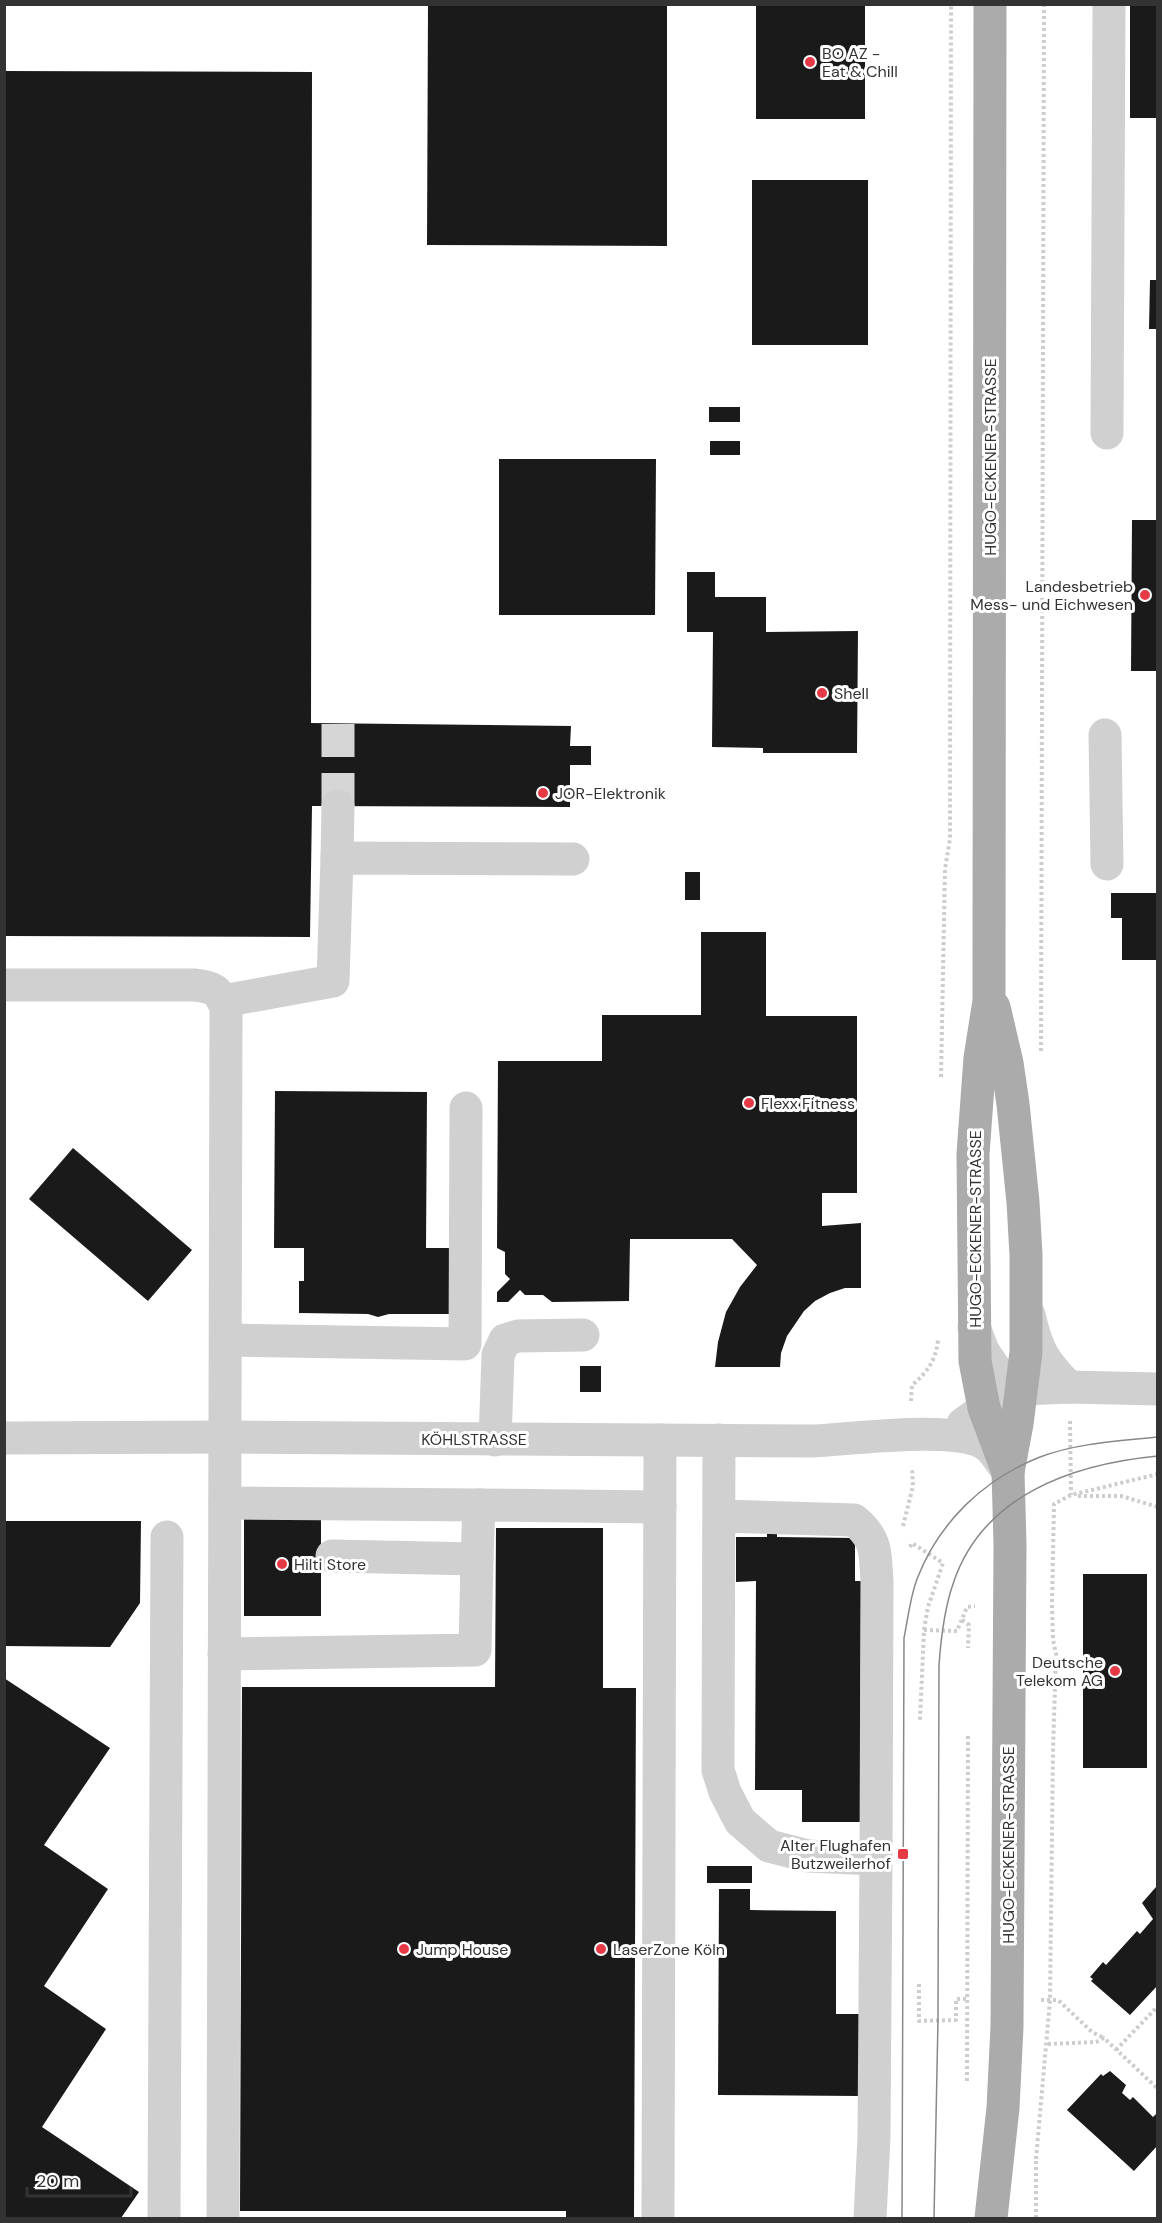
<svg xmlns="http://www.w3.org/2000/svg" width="1162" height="2223" viewBox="0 0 1162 2223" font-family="'DM Sans',sans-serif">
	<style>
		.building { fill: #1a1a1a }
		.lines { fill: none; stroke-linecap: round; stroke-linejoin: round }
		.minor-tunnel { stroke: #d6d6d6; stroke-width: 33; stroke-dasharray: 33 16; stroke-linecap: butt }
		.path { stroke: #cdcdcd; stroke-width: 4; stroke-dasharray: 3 3; stroke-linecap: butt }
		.minor { stroke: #d0d0d0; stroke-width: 33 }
		.major { stroke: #ababab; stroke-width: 33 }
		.tram { stroke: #888; stroke-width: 1.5 }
		.poi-dot { fill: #e63946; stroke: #fff; stroke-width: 2 }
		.labels { text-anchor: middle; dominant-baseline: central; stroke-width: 6; stroke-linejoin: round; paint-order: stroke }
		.poi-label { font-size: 16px; fill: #333; stroke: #fff; text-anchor: start }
		.street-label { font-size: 16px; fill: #333; stroke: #fff }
	</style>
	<rect width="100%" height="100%" fill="#fff"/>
	<g class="building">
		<polygon points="428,4 667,4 667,246 427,245"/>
		<rect x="756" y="4" width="109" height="115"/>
		<rect x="1130" y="4" width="28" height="114"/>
		<polygon points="4,71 312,72 311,723 571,726 570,746 591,746 591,765 570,765 570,807 312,806 310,937 4,936"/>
		<rect x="752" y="180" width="116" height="165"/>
		<polygon points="1150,280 1158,280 1158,329 1149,329"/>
		<rect x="709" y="407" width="31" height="15"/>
		<rect x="710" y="441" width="30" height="14"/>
		<polygon points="499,459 656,459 655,615 499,615"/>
		<polygon points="1132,520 1158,520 1158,671 1131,671"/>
		<polygon points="687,572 715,572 715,597 766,597 766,632 858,631 857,753 763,753 763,748 712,747 713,632 687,632"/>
		<rect x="685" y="872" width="15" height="28"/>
		<polygon points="1111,893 1158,893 1158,960 1122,960 1122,918 1111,918"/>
		<polygon points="701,932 766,932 766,1016 857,1016 857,1193 822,1193 822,1226 861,1223 861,1288 845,1288 830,1293 815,1301 804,1311 787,1336 781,1353 780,1367 715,1367 718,1342 726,1312 740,1287 757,1265 732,1239 630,1239 629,1301 552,1302 543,1295 525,1295 520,1290 508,1302 497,1302 497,1292 510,1279 505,1274 505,1252 497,1248 498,1061 602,1061 602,1015 701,1015"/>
		<polygon points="275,1091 427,1092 426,1248 453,1248 457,1314 389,1314 378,1317 368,1314 299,1313 299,1281 304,1281 304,1248 274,1248"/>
		<polygon points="73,1148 192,1250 148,1301 29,1199"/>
		<rect x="580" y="1366" width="21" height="26"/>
		<rect x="244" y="1512" width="77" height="104"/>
		<polygon points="4,1521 141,1521 140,1603 110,1647 4,1646"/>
		<polygon points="496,1528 603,1528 603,1688 636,1688 634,2218 566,2218 566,2211 240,2211 242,1687 495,1687"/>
		<polygon points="767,1532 777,1532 777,1537 855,1538 855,1581 861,1581 860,1822 802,1822 802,1790 755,1790 756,1581 736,1582 736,1537 767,1537"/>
		<rect x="1083" y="1574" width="64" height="194"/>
		<polygon points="4,1678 110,1748 44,1845 108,1889 44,1986 106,2029 42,2127 139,2192 121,2218 4,2218"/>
		<rect x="707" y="1866" width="45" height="17"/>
		<polygon points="1156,1887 1158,1889 1158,1985 1130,2015 1091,1981 1093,1979 1090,1977 1103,1962 1106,1965 1137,1931 1140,1934 1153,1919 1142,1903"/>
		<polygon points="719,1889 750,1889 750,1910 836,1911 836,2014 859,2014 859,2096 718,2095"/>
		<polygon points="1110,2071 1126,2085 1122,2093 1130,2100 1133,2097 1153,2117 1158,2112 1158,2145 1134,2171 1067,2110 1101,2074 1103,2076"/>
	</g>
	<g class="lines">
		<polyline class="minor-tunnel" points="338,724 338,806"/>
		<g class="path">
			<polyline points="1041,1051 1044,4"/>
			<polyline points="941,1077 945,869 950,839 951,4"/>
			<path d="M 911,1401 L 912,1385 C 927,1373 936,1360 938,1340"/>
			<polyline points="1070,1421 1071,1495"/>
			<polyline points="1078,1496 1121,1496 1158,1507"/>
			<polyline points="903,1526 913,1486 912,1469"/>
			<polyline points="910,1547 912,1543 943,1563 928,1607 924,1630 920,1720"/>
			<polyline points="962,1620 969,1625 968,1648"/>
			<polyline points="924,1630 957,1631 967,1607 975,1606"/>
			<polyline points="919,1984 919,2021 956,2020 956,1999 968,1999"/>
			<polyline points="1041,2000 1058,2000 1092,2032 1104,2038"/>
			<polyline points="1048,2044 1096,2042 1104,2038 1158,2089"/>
			<polyline points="1116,2050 1158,2006"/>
			<polyline points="967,2081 968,1734"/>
			<polyline points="1036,2159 1050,2000 1053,1750 1056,1654 1053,1640 1052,1605 1054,1504 1071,1495 1158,1474"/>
			<polyline points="1036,2218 1036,2156"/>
		</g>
		<g class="minor">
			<polyline points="1107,433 1109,4"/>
			<polyline points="1105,735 1107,864"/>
			<polyline points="337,858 338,806"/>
			<path d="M 4,985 L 194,985 C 213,987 218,989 226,1007 L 223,2218"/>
			<polyline points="223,1001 333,981 337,858 573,859"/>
			<path d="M 1029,1315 C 1037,1350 1043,1361 1069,1387"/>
			<polyline points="974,1327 983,1351 997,1372 1022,1389"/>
			<polyline points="226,1340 465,1344 466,1108"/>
			<polyline points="963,1424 1002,1396 1022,1389 1069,1387 1158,1389"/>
			<path d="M 4,1438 L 225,1437 L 815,1441 C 852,1439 961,1424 988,1446 C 996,1453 1002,1464 1008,1472"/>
			<polyline points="495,1440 498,1355 505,1340 518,1336 583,1335"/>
			<path d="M 719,1440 L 718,1770 L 725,1792 L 740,1821 L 769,1846 L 808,1856 L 876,1859 L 877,1582 C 875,1553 878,1540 854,1520 L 719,1516"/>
			<polyline points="225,1503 479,1505"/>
			<polyline points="332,1556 477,1559 479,1505 660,1507"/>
			<polyline points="224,1654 475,1650 477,1559"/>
			<polyline points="164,2218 167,1537"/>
			<polyline points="658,2218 660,1440"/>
			<polyline points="870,2218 874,2137 876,1859"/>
		</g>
		<g class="major">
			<polyline points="990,4 989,982 989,1001 980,1058 973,1154 975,1361 984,1408 1008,1472"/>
			<polyline points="991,2218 1003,2108 1007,2027 1010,1544 1008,1472 1017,1424 1026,1352 1026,1255 1023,1202 1013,1104 1007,1063 994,1007"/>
		</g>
		<g class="tram">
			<path d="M 902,2218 L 904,1638 C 908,1618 910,1598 917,1579 C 939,1522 984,1479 1040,1457 C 1077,1443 1119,1441 1158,1437"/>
			<path d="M 934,2218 L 938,2020 L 939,1665 C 941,1637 944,1610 953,1584 C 982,1495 1073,1464 1158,1456"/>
		</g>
	</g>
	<g class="poi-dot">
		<circle cx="810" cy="62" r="6"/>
		<circle cx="1145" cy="595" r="6"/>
		<circle cx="822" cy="693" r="6"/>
		<circle cx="543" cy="793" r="6"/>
		<circle cx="749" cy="1103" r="6"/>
		<circle cx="282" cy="1564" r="6"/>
		<circle cx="1115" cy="1671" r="6"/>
		<rect x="897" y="1848" width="12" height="12" rx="3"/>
		<circle cx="404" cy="1949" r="6"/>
		<circle cx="601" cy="1949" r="6"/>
	</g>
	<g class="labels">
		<g class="poi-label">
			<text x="822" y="53">BO AZ -<tspan x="822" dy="18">Eat &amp; Chill</tspan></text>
			<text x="1133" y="586" text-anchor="end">Landesbetrieb<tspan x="1133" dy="18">Mess- und Eichwesen</tspan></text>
			<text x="834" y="693">Shell</text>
			<text x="555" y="793">JOR-Elektronik</text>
			<text x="761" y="1103">Flexx Fitness</text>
			<text x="294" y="1564">Hilti Store</text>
			<text x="1103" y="1662" text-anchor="end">Deutsche<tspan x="1103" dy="18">Telekom AG</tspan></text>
			<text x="891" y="1845" text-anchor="end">Alter Flughafen<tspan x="891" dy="18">Butzweilerhof</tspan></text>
			<text x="416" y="1949">Jump House</text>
			<text x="613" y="1949">LaserZone Köln</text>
		</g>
		<g class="street-label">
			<text transform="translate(990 457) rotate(-90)">HUGO-ECKENER-STRASSE</text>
			<text transform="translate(975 1229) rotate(-90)">HUGO-ECKENER-STRASSE</text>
			<text x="474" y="1439">KÖHLSTRASSE</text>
			<text transform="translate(1008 1845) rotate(-90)">HUGO-ECKENER-STRASSE</text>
		</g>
	</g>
	<rect width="1162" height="2223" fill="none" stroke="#333333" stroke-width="12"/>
	<path d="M27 2187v9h104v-9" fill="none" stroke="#333333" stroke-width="3"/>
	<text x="36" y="2187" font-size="18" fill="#333333" stroke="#ffffff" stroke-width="4.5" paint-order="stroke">20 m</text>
</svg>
